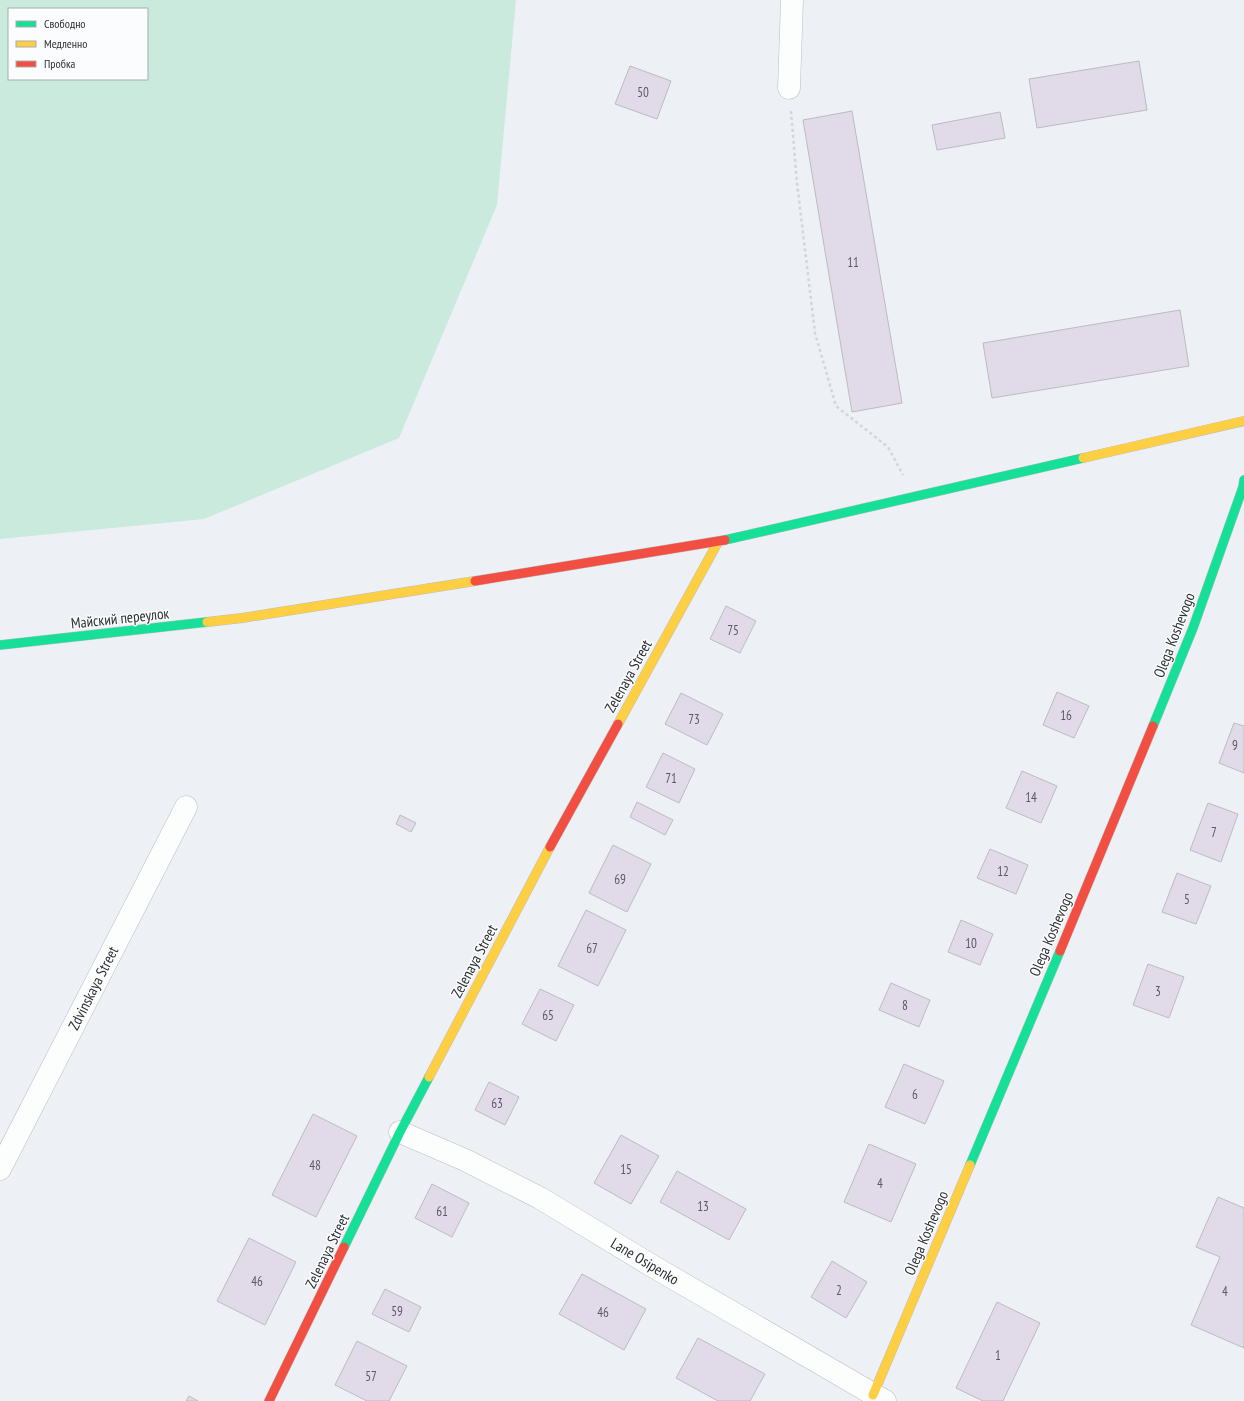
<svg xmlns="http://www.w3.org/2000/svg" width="1244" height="1401" viewBox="0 0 1244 1401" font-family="'PT Sans Narrow',sans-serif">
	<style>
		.green { fill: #caeadd; fill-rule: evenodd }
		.building { fill: #e1dae9; stroke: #bcbcbf }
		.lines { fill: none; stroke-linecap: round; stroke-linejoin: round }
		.street-casing { stroke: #bcbec1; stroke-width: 23 }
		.fast-casing { stroke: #bcbec1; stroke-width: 10 }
		.slow-casing { stroke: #bcbec1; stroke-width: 10 }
		.jam-casing { stroke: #bcbec1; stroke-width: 10 }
		.path { stroke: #d4d5d6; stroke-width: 2.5; stroke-dasharray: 3 3; stroke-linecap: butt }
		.street { stroke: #fcfdfd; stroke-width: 22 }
		.fast { stroke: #16e098; stroke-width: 9 }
		.slow { stroke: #ffcf43; stroke-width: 9 }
		.jam { stroke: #f24e42; stroke-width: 9 }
		.labels { text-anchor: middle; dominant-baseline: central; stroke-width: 3; stroke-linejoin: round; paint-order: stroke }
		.number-label { font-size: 13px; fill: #5a5a60 }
		.street-label { font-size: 15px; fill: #2d2f32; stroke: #fbfcfe }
	</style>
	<rect width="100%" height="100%" fill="#edf0f4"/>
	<path class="green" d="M 0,0 L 516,0 L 497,205 L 399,438 L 204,519 L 0,539 ZM 9,9 L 147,9 L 147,79 L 9,79 Z"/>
	<g class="building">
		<polygon points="1139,61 1147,110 1037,128 1029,79"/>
		<polygon points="630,66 671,81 657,119 615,104"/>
		<polygon points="852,111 902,403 852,412 803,120"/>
		<polygon points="1000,112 1005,138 937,150 932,125"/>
		<polygon points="1180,310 1189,366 992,398 983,343"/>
		<polygon points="726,606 756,621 740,653 710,639"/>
		<polygon points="1057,692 1089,706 1074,738 1043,725"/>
		<polygon points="681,693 723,714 707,745 665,724"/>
		<polygon points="1234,723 1244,726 1244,773 1219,763"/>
		<polygon points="663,753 695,769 679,803 646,787"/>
		<polygon points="1022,771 1057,786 1041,823 1006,808"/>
		<polygon points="637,802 673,820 665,835 630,817"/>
		<polygon points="1208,803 1238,814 1221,862 1190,850"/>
		<polygon points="400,815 416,823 411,832 396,824"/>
		<polygon points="613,845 651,864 627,912 589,893"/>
		<polygon points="990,849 1028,865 1016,894 977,878"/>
		<polygon points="1177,873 1211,886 1196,924 1162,912"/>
		<polygon points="586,910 626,930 598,986 558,966"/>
		<polygon points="961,920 993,934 980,965 948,952"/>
		<polygon points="1148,964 1184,977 1169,1018 1133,1005"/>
		<polygon points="891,983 930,1000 919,1027 879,1010"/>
		<polygon points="540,989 574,1005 556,1041 522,1024"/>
		<polygon points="904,1064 944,1081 925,1124 885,1107"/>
		<polygon points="489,1082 519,1097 505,1125 475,1110"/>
		<polygon points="313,1114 357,1136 316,1217 272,1195"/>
		<polygon points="621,1135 659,1156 631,1204 594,1183"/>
		<polygon points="869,1144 916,1164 891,1222 844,1202"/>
		<polygon points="677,1171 746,1209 729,1240 660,1202"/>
		<polygon points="432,1184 469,1203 452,1237 415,1218"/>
		<polygon points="1218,1197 1244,1208 1244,1348 1191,1325 1220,1257 1196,1247"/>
		<polygon points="249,1238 296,1262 265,1325 217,1301"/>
		<polygon points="832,1261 867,1282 846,1318 811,1297"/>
		<polygon points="582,1274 646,1309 624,1350 559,1314"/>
		<polygon points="385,1289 421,1307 409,1332 372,1314"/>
		<polygon points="997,1302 1040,1323 1003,1401 983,1401 956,1388"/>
		<polygon points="698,1338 765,1374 750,1401 718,1401 676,1378"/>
		<polygon points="357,1341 407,1366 389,1401 367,1401 335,1385"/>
		<polygon points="189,1396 198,1401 186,1401"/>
	</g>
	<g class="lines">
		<defs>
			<g id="street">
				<polyline points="789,88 792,0"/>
				<polyline points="400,1132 465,1160 540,1198 654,1267 885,1401"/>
				<polyline points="0,1169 186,807"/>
			</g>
			<g id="fast">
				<polyline points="725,540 1083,458"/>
				<polyline points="0,645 207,622"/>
				<polyline points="1153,726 1193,628 1243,487 1244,480"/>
				<polyline points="970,1165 1060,951"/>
				<polyline points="344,1247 400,1132 429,1077"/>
			</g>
			<g id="slow">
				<polyline points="1083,458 1244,421"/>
				<polyline points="207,622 242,618 475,581"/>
				<polyline points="618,724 718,542"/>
				<polyline points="429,1077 550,847"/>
				<polyline points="873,1395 970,1165"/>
			</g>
			<g id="jam">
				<polyline points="475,581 725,540"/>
				<polyline points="550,847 618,724"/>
				<polyline points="1060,951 1153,726"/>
				<polyline points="269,1401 344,1247"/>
			</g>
		</defs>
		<use href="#street" class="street-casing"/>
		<use href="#fast" class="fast-casing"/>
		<use href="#slow" class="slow-casing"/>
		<use href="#jam" class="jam-casing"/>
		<polyline class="path" points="791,111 797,183 815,333 836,406 888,447 903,475"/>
		<use href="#street" class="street"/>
		<use href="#fast" class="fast"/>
		<use href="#slow" class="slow"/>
		<use href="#jam" class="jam"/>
	</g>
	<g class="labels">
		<g class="number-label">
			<text x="643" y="92">50</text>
			<text x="853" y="262">11</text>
			<text x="733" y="630">75</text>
			<text x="1066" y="715">16</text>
			<text x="694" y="719">73</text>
			<text x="1235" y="745">9</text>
			<text x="671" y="778">71</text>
			<text x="1031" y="797">14</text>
			<text x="1214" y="832">7</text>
			<text x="1003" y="871">12</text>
			<text x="620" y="879">69</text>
			<text x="1187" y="899">5</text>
			<text x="971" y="943">10</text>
			<text x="592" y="948">67</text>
			<text x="1158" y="991">3</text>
			<text x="905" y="1005">8</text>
			<text x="548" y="1015">65</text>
			<text x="915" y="1094">6</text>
			<text x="497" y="1103">63</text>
			<text x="315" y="1165">48</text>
			<text x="626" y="1169">15</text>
			<text x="880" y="1183">4</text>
			<text x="703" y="1206">13</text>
			<text x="442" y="1211">61</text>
			<text x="257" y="1281">46</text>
			<text x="839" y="1290">2</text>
			<text x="1225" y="1291">4</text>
			<text x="397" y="1311">59</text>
			<text x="603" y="1312">46</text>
			<text x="998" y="1355">1</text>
			<text x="371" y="1376">57</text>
		</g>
		<g class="street-label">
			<text transform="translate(120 618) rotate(-6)">Майский переулок</text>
			<text transform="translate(1174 635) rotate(-69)">Olega Koshevogo</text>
			<text transform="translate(628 676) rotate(-61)">Zelenaya Street</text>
			<text transform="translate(1051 934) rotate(-67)">Olega Koshevogo</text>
			<text transform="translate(474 961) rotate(-62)">Zelenaya Street</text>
			<text transform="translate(93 988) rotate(-63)">Zdvinskaya Street</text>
			<text transform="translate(926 1233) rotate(-67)">Olega Koshevogo</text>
			<text transform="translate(327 1251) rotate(-64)">Zelenaya Street</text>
			<text transform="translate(645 1261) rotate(31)">Lane Osipenko</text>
		</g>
	</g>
	<rect x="8" y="8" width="140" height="72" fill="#fbfcfe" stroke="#a9aaac"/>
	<rect x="16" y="21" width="20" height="6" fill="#16e098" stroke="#a9aaac"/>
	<text x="44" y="28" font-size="12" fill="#2d2f32">Свободно</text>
	<rect x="16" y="41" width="20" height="6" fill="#ffcf43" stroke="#a9aaac"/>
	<text x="44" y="48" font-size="12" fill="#2d2f32">Медленно</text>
	<rect x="16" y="61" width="20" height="6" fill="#f24e42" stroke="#a9aaac"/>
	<text x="44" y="68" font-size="12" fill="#2d2f32">Пробка</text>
</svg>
